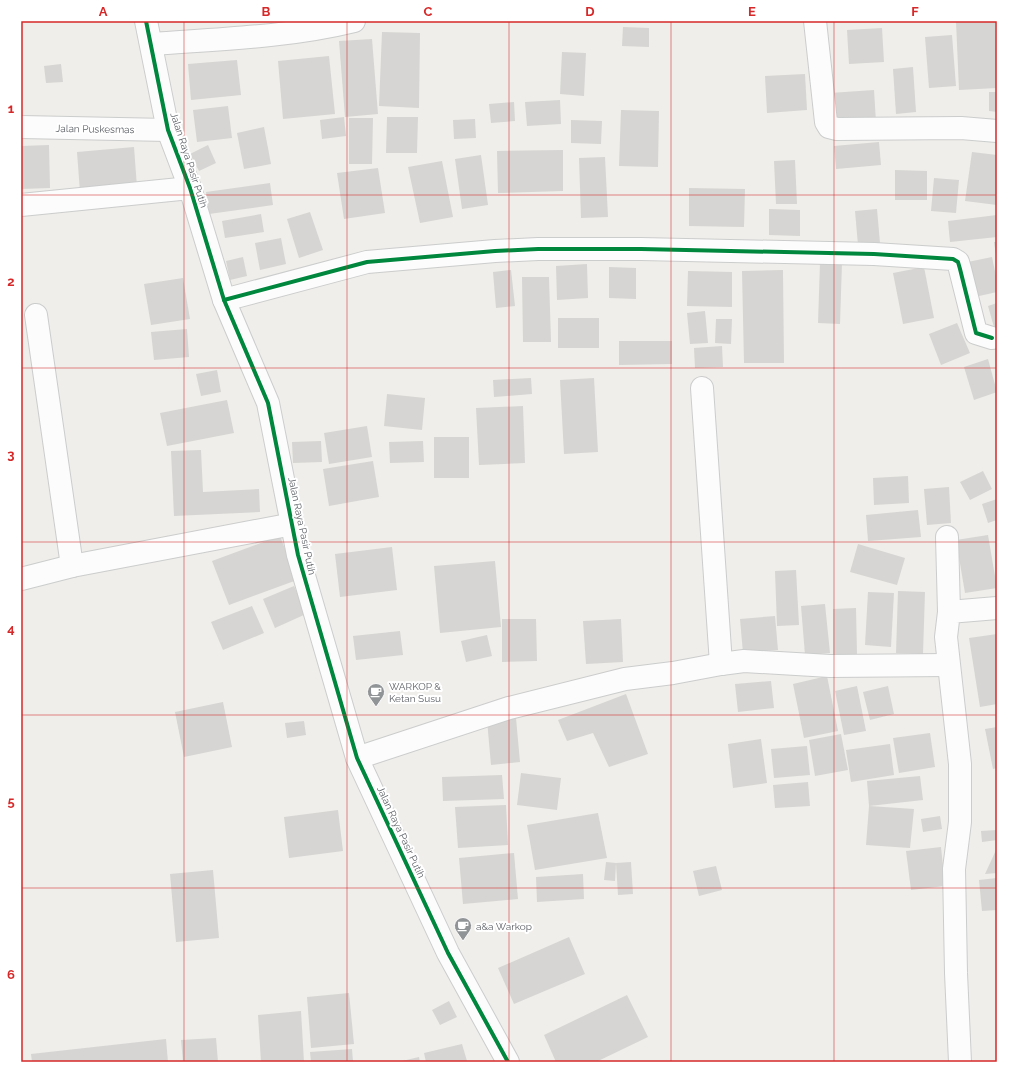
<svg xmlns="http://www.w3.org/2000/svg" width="1018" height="1083" viewBox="0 0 1018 1083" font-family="Raleway,sans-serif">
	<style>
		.building { fill: #d6d5d3 }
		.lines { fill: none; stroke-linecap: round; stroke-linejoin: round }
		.minor-casing { stroke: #cbcccc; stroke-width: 24 }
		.tertiary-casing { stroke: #cbcccc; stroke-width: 24 }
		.minor { stroke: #fdfcfc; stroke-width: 22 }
		.tertiary { stroke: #fdfcfc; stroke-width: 22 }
		.cycleway-casing { stroke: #fff; stroke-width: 6 }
		.cycleway { stroke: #00873e; stroke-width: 4 }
		.grid { fill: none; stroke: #d62828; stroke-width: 1; stroke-opacity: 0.55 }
		.labels { text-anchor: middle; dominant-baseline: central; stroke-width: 4; stroke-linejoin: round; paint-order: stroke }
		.street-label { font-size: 10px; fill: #5f6368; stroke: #fff }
		.poi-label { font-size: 10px; fill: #5f6368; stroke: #fff; text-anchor: start }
		.neatline { fill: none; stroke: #d62828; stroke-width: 1.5 }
		.grid-label { font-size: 13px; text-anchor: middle; font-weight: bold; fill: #d62828 }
	</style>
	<rect width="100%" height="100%" fill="#efeeea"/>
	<g class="building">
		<polygon points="956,21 995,21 997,88 959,90"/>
		<polygon points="623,27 649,28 649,47 622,46"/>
		<polygon points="882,28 884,62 849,64 847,30"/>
		<polygon points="382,32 420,33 419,108 379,106"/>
		<polygon points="952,35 956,86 929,88 925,37"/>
		<polygon points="372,39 378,114 345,117 339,41"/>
		<polygon points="562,52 586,53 584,96 560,94"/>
		<polygon points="329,56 335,114 283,119 278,61"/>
		<polygon points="237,60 241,95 191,100 188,64"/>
		<polygon points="61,64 63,82 46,83 44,66"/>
		<polygon points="913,67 916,112 896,114 893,69"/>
		<polygon points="805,74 807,110 767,113 765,76"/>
		<polygon points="874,90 876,122 832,125 830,93"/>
		<polygon points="989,92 997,92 997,112 989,111"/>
		<polygon points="560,100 561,124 527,126 525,102"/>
		<polygon points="514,102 515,121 491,123 489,104"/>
		<polygon points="228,106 232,138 197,142 193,110"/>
		<polygon points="621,110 659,111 658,167 619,166"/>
		<polygon points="344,117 346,136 322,139 320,120"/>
		<polygon points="387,117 418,117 417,153 386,153"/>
		<polygon points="349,118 373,118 372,164 349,164"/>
		<polygon points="475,119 476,138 454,139 453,120"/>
		<polygon points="571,120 602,121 601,144 571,143"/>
		<polygon points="264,127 271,164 244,169 237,133"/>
		<polygon points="879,142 881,165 836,169 834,146"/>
		<polygon points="49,145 50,188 21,189 21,146"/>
		<polygon points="208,145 216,163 199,171 190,154"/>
		<polygon points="134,147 137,187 80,192 77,152"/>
		<polygon points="563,150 563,191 498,193 497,151"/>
		<polygon points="972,152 997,155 997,205 965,201"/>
		<polygon points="481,155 488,205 462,209 455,159"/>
		<polygon points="605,157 608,217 581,218 579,158"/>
		<polygon points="795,160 797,204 776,204 774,161"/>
		<polygon points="442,161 453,217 420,223 408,167"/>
		<polygon points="378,168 385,213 344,219 337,173"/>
		<polygon points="895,170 927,171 927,200 895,200"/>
		<polygon points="934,178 959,180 956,213 931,211"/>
		<polygon points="270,183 273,205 209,214 206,192"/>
		<polygon points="689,188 745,189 744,227 689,226"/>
		<polygon points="769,209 800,210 800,236 769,235"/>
		<polygon points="877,209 880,243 858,245 855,211"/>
		<polygon points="310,212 323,250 299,258 287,219"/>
		<polygon points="261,214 264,232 225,238 222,221"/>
		<polygon points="997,215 997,237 950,242 948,221"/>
		<polygon points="281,238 286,264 260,270 255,243"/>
		<polygon points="994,242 997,242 997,255 996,255"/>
		<polygon points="243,257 247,276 230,280 226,261"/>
		<polygon points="992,257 997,281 997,292 970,298 963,263"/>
		<polygon points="820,263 842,263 840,324 818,323"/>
		<polygon points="587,264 588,298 557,300 556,266"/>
		<polygon points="609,267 636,268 636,299 609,298"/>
		<polygon points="924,267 934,318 903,324 893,273"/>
		<polygon points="511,270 515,306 496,308 493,272"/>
		<polygon points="783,270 784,363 744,363 742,271"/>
		<polygon points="688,271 732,272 732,307 687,306"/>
		<polygon points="522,277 549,277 551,342 523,342"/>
		<polygon points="183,278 190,319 151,325 144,284"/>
		<polygon points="997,303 997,338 988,306"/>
		<polygon points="705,311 708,343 690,344 687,313"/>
		<rect x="558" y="318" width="41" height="30"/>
		<polygon points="716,319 732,319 731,344 715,343"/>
		<polygon points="957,323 970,353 941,365 929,334"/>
		<polygon points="187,329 189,357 154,360 151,332"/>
		<polygon points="619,341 672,341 672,364 619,365"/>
		<polygon points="722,346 723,367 695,368 694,348"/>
		<polygon points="988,359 997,392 974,400 964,367"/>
		<polygon points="217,370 221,392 201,396 196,374"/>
		<polygon points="531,378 532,394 494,397 493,380"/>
		<polygon points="594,378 598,452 564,454 560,380"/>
		<polygon points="387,394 425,398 422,430 384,426"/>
		<polygon points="227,400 234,433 167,446 160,413"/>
		<polygon points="523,406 525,463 479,465 476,408"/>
		<polygon points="367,426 372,457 329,464 324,433"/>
		<rect x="434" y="437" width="35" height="41"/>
		<polygon points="321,441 322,462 293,463 292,442"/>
		<polygon points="423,441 424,462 390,463 389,442"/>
		<polygon points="201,450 203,492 259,489 260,512 174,516 171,451"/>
		<polygon points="373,461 379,497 329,506 323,469"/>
		<polygon points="983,471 992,489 970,500 960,482"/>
		<polygon points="908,476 909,503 874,505 873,478"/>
		<polygon points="949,487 951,523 927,525 924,489"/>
		<polygon points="997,499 997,520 988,523 982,504"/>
		<polygon points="918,510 921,537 868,541 866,515"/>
		<polygon points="988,535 997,588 965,593 956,540"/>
		<polygon points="280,536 297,580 229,605 212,561"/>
		<polygon points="858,544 905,558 897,585 850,572"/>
		<polygon points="392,547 397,590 340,597 335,554"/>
		<polygon points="495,561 501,627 440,633 434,566"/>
		<polygon points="796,570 799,625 777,626 775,571"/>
		<polygon points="294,586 306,614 275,628 263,599"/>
		<polygon points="898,591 925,592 923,654 896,653"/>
		<polygon points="868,592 894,593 891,647 865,645"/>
		<polygon points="825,604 830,653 805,655 801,606"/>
		<polygon points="252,606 264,633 223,650 211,622"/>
		<polygon points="856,608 857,655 833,655 833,609"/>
		<polygon points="775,616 778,650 743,653 740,619"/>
		<polygon points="502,619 536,619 537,661 502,662"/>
		<polygon points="621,619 623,662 586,664 583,621"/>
		<polygon points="400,631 403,655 356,660 353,636"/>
		<polygon points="997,634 997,704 980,707 969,638"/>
		<polygon points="487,635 492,656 466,662 461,641"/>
		<polygon points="827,676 838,731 804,738 793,684"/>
		<polygon points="771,681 774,708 738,712 735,684"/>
		<polygon points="857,686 866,731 844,735 835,691"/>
		<polygon points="888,686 894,714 870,720 863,692"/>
		<polygon points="626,694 648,754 609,767 593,733 567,741 558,720"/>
		<polygon points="223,702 232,747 184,757 175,712"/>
		<polygon points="516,718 520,762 491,765 487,720"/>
		<polygon points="304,721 306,735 287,738 285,723"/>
		<polygon points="997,727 997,768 993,769 985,729"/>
		<polygon points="930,733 935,767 899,773 893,738"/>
		<polygon points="841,734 848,770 815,776 809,740"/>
		<polygon points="761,739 767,783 733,788 728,744"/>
		<polygon points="890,744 894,775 851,782 846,750"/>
		<polygon points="807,746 810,775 774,778 771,749"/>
		<polygon points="521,773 561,778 557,810 517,805"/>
		<polygon points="502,775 504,799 443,801 442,777"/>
		<polygon points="920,776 923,800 869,806 914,809 910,848 866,845 869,806 867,781"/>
		<polygon points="808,782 810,806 775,808 773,785"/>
		<polygon points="506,805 508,845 458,848 455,807"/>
		<polygon points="338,810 343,851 289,858 284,817"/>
		<polygon points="598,813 607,858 535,870 527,825"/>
		<polygon points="940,816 942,829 923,832 921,819"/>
		<polygon points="997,830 997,840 982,842 981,831"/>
		<polygon points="941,847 945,886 911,890 906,851"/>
		<polygon points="997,848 997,873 985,874"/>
		<polygon points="514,853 518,899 463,904 459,858"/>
		<polygon points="606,862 616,863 615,881 604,880"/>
		<polygon points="631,862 633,894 618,895 616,863"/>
		<polygon points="716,866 722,890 699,896 693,871"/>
		<polygon points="213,870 219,938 176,942 170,874"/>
		<polygon points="583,874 584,899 537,902 536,877"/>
		<polygon points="997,878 997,910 982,911 979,880"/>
		<polygon points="569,937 585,974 514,1004 498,968"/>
		<polygon points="349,993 354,1044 311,1048 307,997"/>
		<polygon points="627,995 648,1037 596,1062 556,1062 544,1035"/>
		<polygon points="449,1001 457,1017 440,1025 432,1010"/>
		<polygon points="301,1011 304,1062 261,1062 258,1015"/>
		<polygon points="216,1038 218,1062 183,1062 181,1040"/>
		<polygon points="166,1039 168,1062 32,1062 31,1054"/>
		<polygon points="462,1044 467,1061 426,1062 424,1053"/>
		<polygon points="352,1049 353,1062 311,1062 310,1052"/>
		<polygon points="419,1057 420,1062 402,1062 402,1061"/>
	</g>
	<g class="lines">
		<defs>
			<g id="minor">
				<polyline points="815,21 826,122 829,127 837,129 961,128 997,131"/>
				<path d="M 152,44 C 220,39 289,37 354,21"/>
				<polyline points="21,127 168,130"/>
				<polyline points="21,205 190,188"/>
				<polyline points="224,300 367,262 495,251 538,249 641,249 874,254 953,259 958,262 960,269 976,333 992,338"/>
				<polyline points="36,315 72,566"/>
				<polyline points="702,388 721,664"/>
				<polyline points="947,537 949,612"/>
				<polyline points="21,579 72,566 293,524"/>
				<polyline points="357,758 509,708 625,679 673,673 721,664 744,661 830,666 948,665"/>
				<polyline points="960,1062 956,973 954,869 960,822 960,764 946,637 949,612 997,608"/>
			</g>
			<polyline id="tertiary" points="146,21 168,130 190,188 224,300 268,403 298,555 357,758 448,953 508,1062"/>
		</defs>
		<use href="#minor" class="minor-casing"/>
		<use href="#tertiary" class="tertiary-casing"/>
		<use href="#minor" class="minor"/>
		<use href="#tertiary" class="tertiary"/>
		<defs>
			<g id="cycleway">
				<polyline points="146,21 168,130 190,188 224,300 268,403 298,555 357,758 448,953 508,1062"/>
				<polyline points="224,300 367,262 495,251 538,249 641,249 874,254 953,259 958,262 960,269 976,333 992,338"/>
			</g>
		</defs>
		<use href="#cycleway" class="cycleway-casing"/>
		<use href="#cycleway" class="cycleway"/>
	</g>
	<path class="grid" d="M 184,21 L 184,1062M 347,21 L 347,1062M 509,21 L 509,1062M 671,21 L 671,1062M 834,21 L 834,1062M 21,195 L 997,195M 21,368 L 997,368M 21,542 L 997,542M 21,715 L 997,715M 21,888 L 997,888"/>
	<defs>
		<symbol id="cafe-pin" viewBox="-11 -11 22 30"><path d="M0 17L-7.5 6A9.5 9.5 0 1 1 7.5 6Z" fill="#919496" stroke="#fff"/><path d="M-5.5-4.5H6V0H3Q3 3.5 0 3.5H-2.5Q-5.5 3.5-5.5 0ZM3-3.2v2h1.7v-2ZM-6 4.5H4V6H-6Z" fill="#fff"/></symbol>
	</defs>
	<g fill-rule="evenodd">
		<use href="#cafe-pin" x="366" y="682" width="20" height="27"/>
		<use href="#cafe-pin" x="453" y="916" width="20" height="27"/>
	</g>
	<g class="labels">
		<g class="street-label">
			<text transform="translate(95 129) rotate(1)">Jalan Puskesmas</text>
			<text transform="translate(189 160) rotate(72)">Jalan Raya Pasir Putih</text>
			<text transform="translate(302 526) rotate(78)">Jalan Raya Pasir Putih</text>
			<text transform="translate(401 832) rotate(65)">Jalan Raya Pasir Putih</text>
		</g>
		<g class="poi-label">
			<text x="389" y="686">WARKOP &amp;<tspan x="389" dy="12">Ketan Susu</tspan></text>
			<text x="476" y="926">a&amp;a Warkop</text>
		</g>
	</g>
	<rect width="1018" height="1083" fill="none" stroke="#ffffff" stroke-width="44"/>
	<rect x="22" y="22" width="974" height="1039" class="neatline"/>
	<g class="grid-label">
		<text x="103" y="16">A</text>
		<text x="266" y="16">B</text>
		<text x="428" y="16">C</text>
		<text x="590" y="16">D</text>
		<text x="752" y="16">E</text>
		<text x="915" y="16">F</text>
		<text x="11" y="113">1</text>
		<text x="11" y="286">2</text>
		<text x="11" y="459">3</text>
		<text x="11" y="633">4</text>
		<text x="11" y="806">5</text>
		<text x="11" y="979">6</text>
	</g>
</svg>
